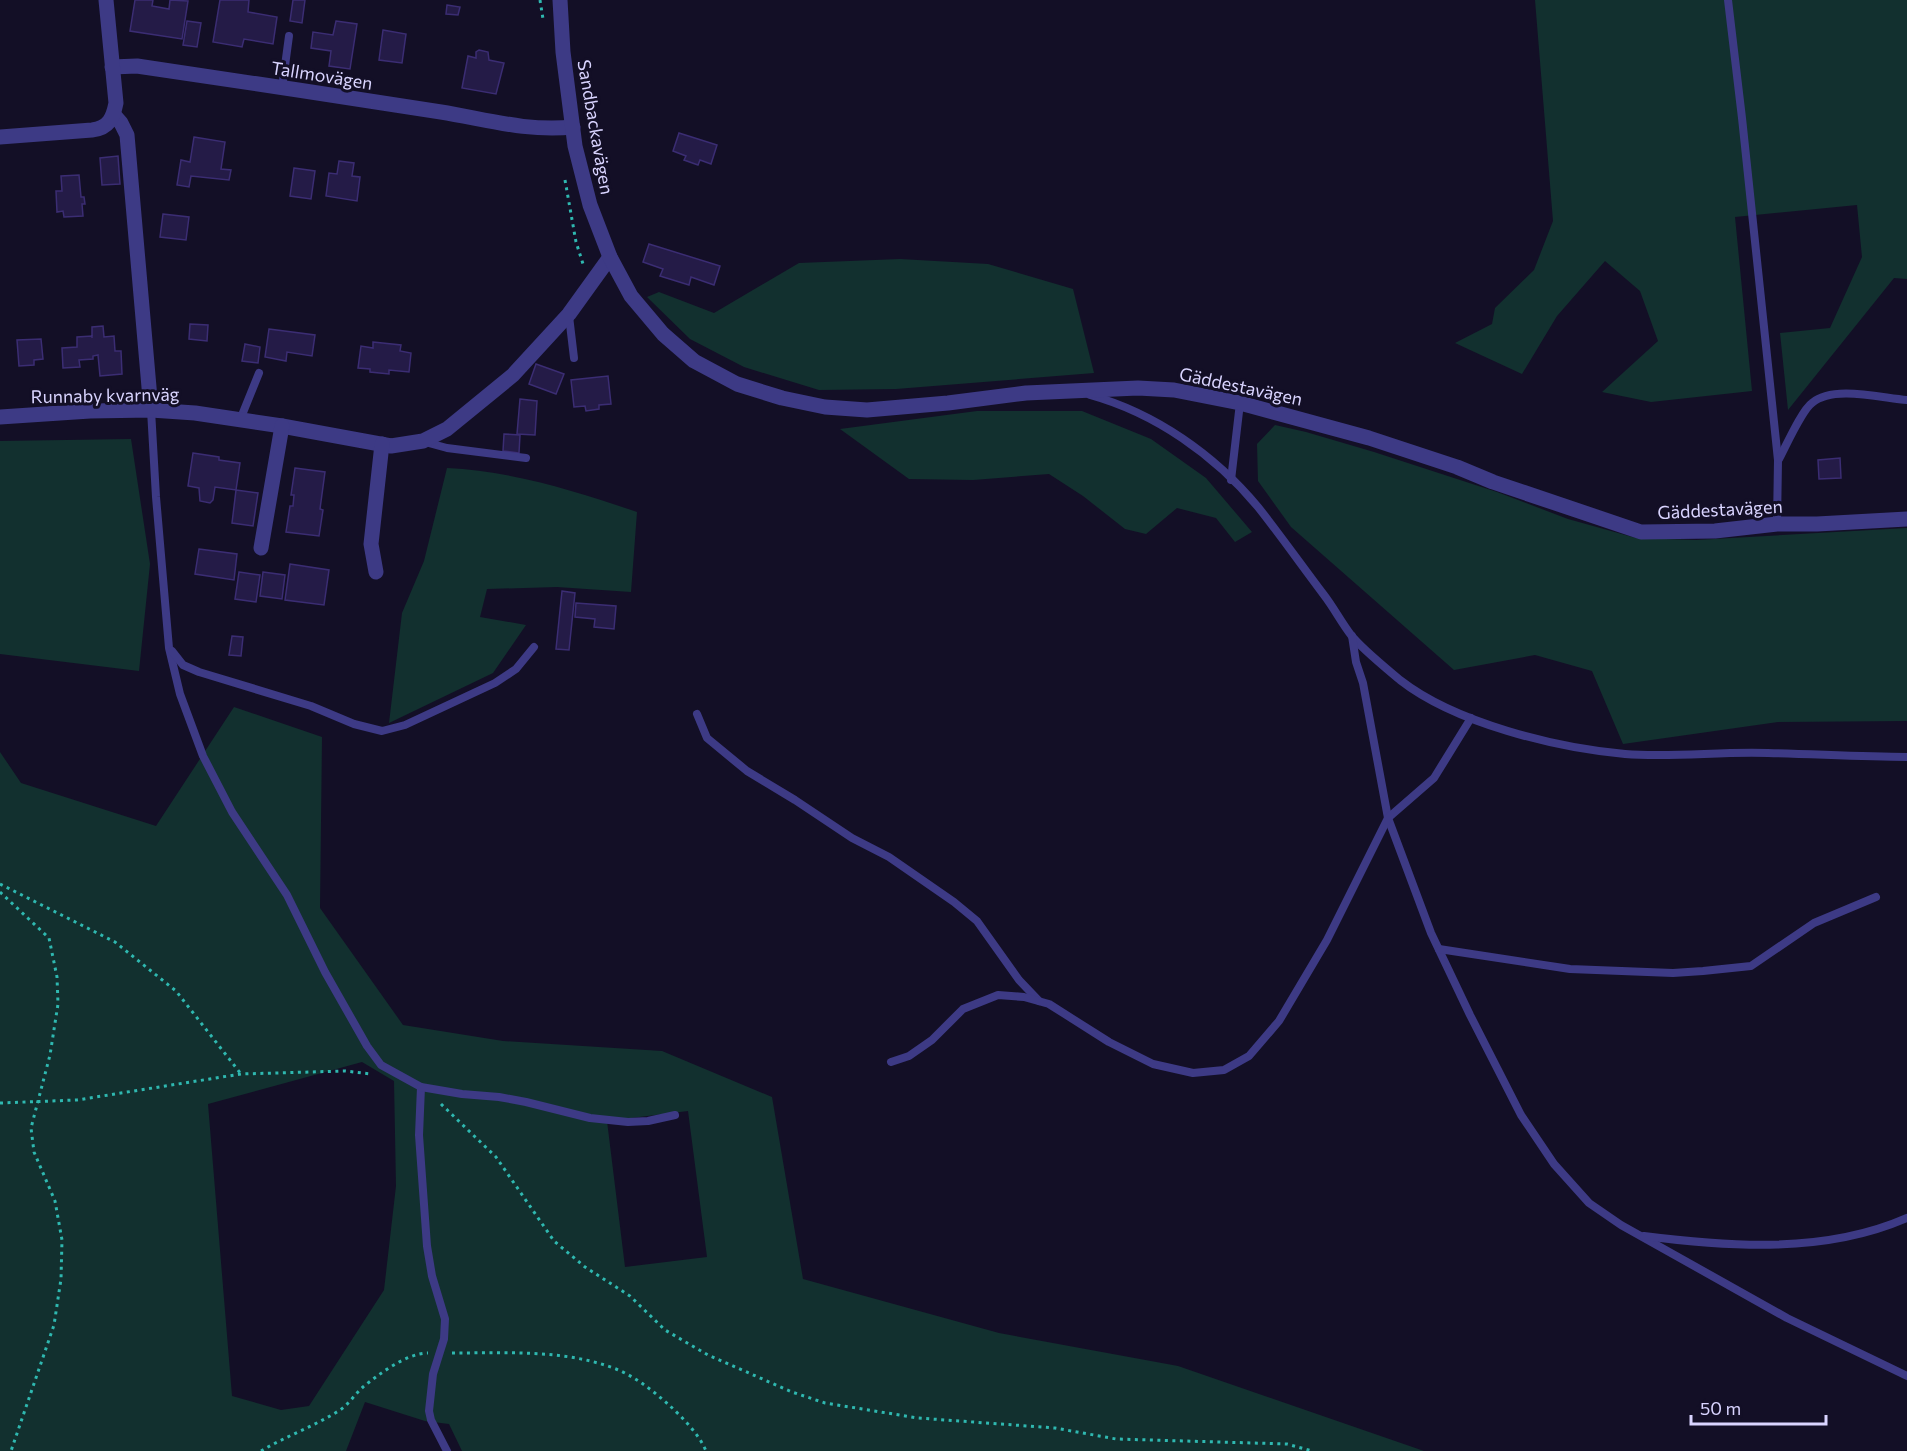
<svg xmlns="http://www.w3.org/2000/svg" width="1907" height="1451" viewBox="0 0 1907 1451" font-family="Commissioner,sans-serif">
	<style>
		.green { fill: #12302f; fill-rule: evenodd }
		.building { fill: #241b47; stroke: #3b2d73; stroke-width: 1.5 }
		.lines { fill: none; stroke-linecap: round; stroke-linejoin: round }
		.path { stroke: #2fb8b0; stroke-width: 3; stroke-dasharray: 3 4.5; stroke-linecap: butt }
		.service { stroke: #3d3a85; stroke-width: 8 }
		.minor { stroke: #3d3a85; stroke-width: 15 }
		.tertiary { stroke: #3d3a85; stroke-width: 15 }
		.labels { text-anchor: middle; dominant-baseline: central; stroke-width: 6; stroke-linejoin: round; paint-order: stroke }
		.street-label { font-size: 18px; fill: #d9d4ff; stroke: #130f26 }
	</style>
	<rect width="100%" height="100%" fill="#130f26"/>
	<g class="green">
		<polygon points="1535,0 1907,0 1907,279 1894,278 1788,410 1780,333 1830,328 1862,257 1857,205 1735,217 1752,391 1651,402 1602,392 1658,341 1640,291 1605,261 1557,316 1522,374 1455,343 1492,324 1495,308 1534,270 1553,221"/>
		<polygon points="900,259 988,264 1073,289 1094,373 896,389 819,390 744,367 690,339 647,297 659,292 714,313 799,263"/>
		<polygon points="977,411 1082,411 1151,439 1206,478 1252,532 1235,542 1216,518 1177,508 1146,534 1125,529 1083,496 1049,474 973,480 909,479 840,429"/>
		<polygon points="1275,425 1306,432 1374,452 1497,492 1568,519 1636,538 1696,540 1907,528 1907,721 1778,722 1623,744 1592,671 1535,655 1454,670 1291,527 1258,481 1257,444"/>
		<polygon points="131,439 150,564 139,671 0,654 0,441"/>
		<path d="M 447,468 C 512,471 576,491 637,512 L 631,592 L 557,587 L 487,589 L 480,617 L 526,625 L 493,673 L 389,723 L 402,613 L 424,561 Z"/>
		<path d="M 234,707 L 322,737 L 320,908 L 403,1025 L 503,1041 L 662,1051 L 772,1097 L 803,1279 L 999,1333 L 1178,1366 L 1424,1451 L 462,1451 L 449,1424 L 425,1421 L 365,1402 L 346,1451 L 0,1451 L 0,752 L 21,783 L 156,826 ZM 362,1062 L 394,1081 L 396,1186 L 384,1290 L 309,1406 L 281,1410 L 232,1396 L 208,1104 ZM 688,1111 L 707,1257 L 625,1267 L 607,1121 Z"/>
	</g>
	<g class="building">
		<polygon points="135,0 153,0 152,6 169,9 170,0 188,1 182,39 130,31"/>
		<polygon points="220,0 249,0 248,12 277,17 273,44 244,39 242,47 213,42"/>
		<polygon points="293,0 305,0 302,23 290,21"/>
		<polygon points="447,5 460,7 458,15 446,14"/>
		<polygon points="187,21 201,23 197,47 183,45"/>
		<polygon points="336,21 357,24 350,69 329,66 331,51 311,48 313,32 333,35"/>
		<polygon points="383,30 406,34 402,63 379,60"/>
		<polygon points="479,50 488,52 489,60 504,63 496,94 462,88 468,56 476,58 476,52"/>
		<polygon points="679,133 717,145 711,164 700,160 698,165 684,160 686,156 673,151"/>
		<polygon points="194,137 225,142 221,169 231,170 229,180 191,176 189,187 177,185 181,160 190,162"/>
		<polygon points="118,156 120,184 102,185 100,158"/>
		<polygon points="339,161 354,163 352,176 360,177 357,201 326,196 329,173 337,174"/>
		<polygon points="294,168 315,171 311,199 290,196"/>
		<polygon points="79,175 81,197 84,197 85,204 82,204 83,216 64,217 63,211 57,212 56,191 62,191 61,176"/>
		<polygon points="163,214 189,217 186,240 160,237"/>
		<polygon points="649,244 720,266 714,285 691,277 689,285 660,276 663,269 643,262"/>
		<polygon points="190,324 208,325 207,341 189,339"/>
		<polygon points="103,326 104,337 114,336 115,351 121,351 122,374 100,376 98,355 93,356 93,359 79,360 80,367 63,368 62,348 77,347 77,337 92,336 92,338 92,327"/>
		<polygon points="269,329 315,335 312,356 287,352 286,361 265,357"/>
		<polygon points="41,339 43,359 34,360 34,365 19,366 17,340"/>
		<polygon points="373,342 401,345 400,351 411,353 409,372 389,370 389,374 370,372 370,369 358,368 361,346 373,348"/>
		<polygon points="245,344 260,347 258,363 242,361"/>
		<polygon points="536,364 564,374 556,394 529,384"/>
		<polygon points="608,376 611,404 599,405 599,409 586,411 585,406 574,407 571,380"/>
		<polygon points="520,399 537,401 535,435 517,434"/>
		<polygon points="504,434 520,435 519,453 503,451"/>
		<polygon points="193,453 219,457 219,460 240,463 236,490 215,487 213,500 210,503 200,501 199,488 188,486"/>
		<polygon points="1840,458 1841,478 1819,479 1818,460"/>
		<polygon points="295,468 325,472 320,509 323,510 319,536 286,532 290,506 293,506 294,495 291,495"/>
		<polygon points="236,490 258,493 253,526 232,523"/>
		<polygon points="199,549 237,554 234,580 195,574"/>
		<polygon points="290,564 329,570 324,605 285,600"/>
		<polygon points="239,572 260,575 256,602 235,599"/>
		<polygon points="263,572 285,575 282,599 260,596"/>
		<polygon points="562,591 575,593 569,650 556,649"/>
		<polygon points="576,603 616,606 614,629 594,627 595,619 575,617"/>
		<polygon points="232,636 243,637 241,656 229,655"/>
	</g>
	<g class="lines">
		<g class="path">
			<polyline points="540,0 543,19"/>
			<polyline points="565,180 576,242 584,267"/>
			<polyline points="0,884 115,942 176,991 241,1074"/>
			<polyline points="0,892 49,938 57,977 58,1004 50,1055 31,1128 34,1152 55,1201 62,1240 61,1279 54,1325 11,1451"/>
			<polyline points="0,1103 77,1100 241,1074 345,1071 371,1074"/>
			<polyline points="441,1104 496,1157 554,1241 585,1267 630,1296 665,1330 708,1355 792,1392 825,1403 918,1418 1055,1428 1116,1439 1287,1444 1312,1451"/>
			<path d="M 452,1353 C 507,1353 564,1349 616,1369 C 636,1377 653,1391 669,1405 C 682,1417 699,1434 706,1451"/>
			<path d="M 261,1451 C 286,1436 315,1426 340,1410 C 349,1404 355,1394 363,1387 C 379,1374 407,1353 428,1353"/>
		</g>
		<g class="service">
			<polyline points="1728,0 1742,118 1778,460 1777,524"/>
			<polyline points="282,88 289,36"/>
			<polyline points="569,316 574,358"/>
			<path d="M 1090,395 C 1155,413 1215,455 1258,507 C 1281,536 1302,566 1324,595 C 1334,608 1341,622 1351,635 C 1361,648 1387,669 1400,680 C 1455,723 1556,748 1625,754 C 1673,758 1721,751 1768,753 C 1815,754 1861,757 1907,757"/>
			<polyline points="151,410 156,497 169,648 180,694 203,756 232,812 287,895 325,972 367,1046 381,1065 421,1087 419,1135 427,1246 432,1276 445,1319 444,1339 433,1374 429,1411 431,1420 447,1451"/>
			<polyline points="240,420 259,373"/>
			<polyline points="425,442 447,448 526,458"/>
			<path d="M 1779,459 C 1786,446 1802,410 1812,403 C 1833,385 1881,398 1907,400"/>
			<polyline points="1231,480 1240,403"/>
			<polyline points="1352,636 1356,662 1363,683 1388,818 1431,933 1470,1015 1521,1115 1554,1164 1589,1203 1621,1225 1787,1318 1907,1376"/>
			<polyline points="172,651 183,665 199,672 311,706 354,724 382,731 405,725 495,683 516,669 534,647"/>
			<polyline points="697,714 707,738 747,771 795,800 852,838 889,857 954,902 977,921 1019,980 1039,1001"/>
			<polyline points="1439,949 1570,969 1673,973 1703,971 1751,966 1814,923 1876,897"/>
			<polyline points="891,1062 909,1056 932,1040 963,1009 998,995 1024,997 1049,1004 1109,1042 1153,1064 1193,1073 1224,1070 1249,1056 1279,1021 1327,940 1388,818 1434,778 1471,718"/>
			<polyline points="421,1087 462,1094 499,1097 526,1102 590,1118 628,1122 648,1121 675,1115"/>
			<path d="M 1644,1236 C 1730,1247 1825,1254 1907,1218"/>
		</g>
		<g class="minor">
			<path d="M 112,67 L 137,66 C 238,81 340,96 441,112 C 485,119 527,132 573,127"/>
			<polyline points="114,115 121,123 127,135 151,410"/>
			<path d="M 0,137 L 92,130 C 109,128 113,118 116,103 L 106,0"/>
			<polyline points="0,417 90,411 151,410 195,413 282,426 391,446 423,441 447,429 513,375 569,314 610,257"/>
			<polyline points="261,548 282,426"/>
			<polyline points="376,572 371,544 382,444"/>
		</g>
		<polyline class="tertiary" points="560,0 563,52 575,146 590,205 610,257 631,296 663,334 694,361 737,384 782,398 825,407 867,410 948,403 1026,393 1138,388 1174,390 1240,403 1369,438 1457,467 1493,482 1641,532 1715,531 1777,524 1817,524 1907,519"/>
	</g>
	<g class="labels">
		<g class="street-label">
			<text transform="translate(322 75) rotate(9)">Tallmovägen</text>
			<text transform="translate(596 127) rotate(80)">Sandbackavägen</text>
			<text transform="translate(1241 386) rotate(12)">Gäddestavägen</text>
			<text transform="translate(105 395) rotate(-1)">Runnaby kvarnväg</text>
			<text transform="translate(1720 509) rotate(-3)">Gäddestavägen</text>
		</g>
	</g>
	<path d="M1691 1415v9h135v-9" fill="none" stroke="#d9d4ff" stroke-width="3"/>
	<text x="1700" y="1415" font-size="18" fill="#d9d4ff" stroke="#130f26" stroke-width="4.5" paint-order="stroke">50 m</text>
</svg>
